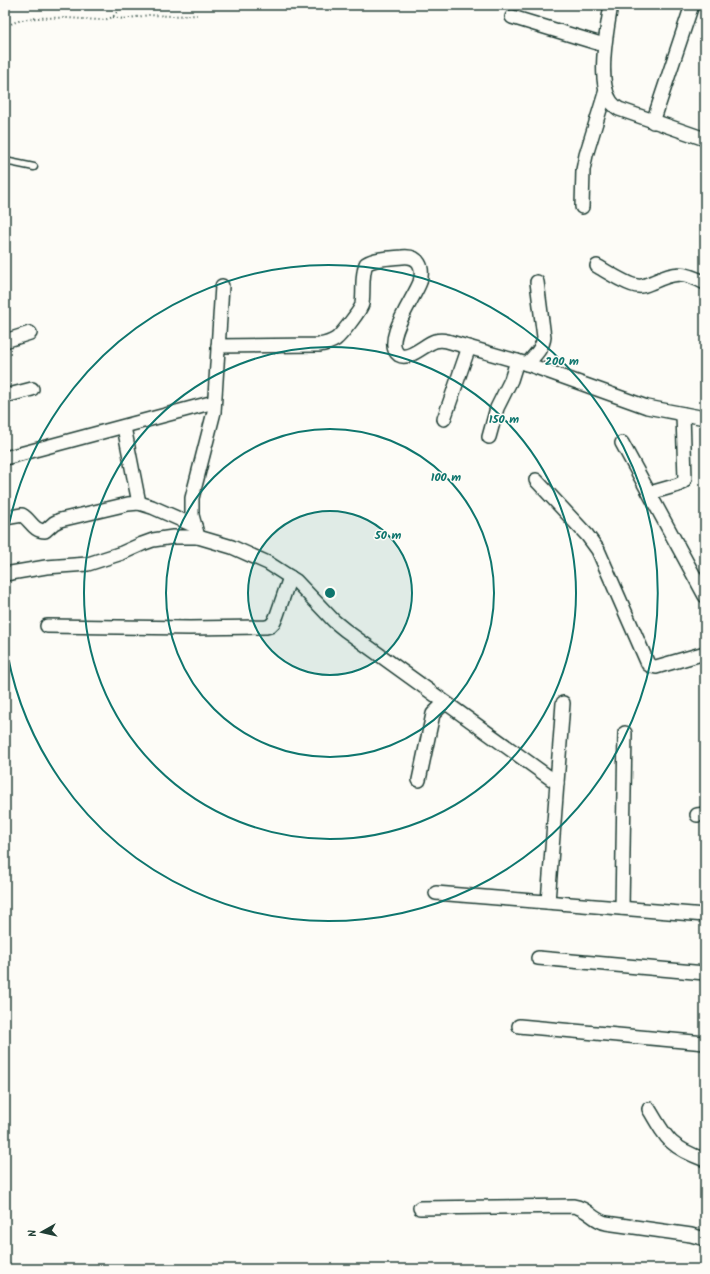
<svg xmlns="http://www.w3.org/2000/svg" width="710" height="1274" viewBox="0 0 710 1274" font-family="Kalam,sans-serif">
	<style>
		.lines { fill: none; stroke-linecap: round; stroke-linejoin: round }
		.lane-casing { stroke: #1f3d34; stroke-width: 9 }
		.street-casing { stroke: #1f3d34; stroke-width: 16 }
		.path { stroke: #1f3d34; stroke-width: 2; stroke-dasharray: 1 3; stroke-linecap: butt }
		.lane { stroke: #fdfcf7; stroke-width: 6 }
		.street { stroke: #fdfcf7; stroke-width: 13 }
		.ring { fill: none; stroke: #0f766e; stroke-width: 2 }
		.centre { fill: #0f766e; stroke: #fdfcf7; stroke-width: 2 }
		.ring-label { font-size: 12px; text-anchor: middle; font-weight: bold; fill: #0f766e; stroke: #fdfcf7; stroke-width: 3; stroke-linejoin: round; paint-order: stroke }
	</style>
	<rect width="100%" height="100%" fill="#fdfcf7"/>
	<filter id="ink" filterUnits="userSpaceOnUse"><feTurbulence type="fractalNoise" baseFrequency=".025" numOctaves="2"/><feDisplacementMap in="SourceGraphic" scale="8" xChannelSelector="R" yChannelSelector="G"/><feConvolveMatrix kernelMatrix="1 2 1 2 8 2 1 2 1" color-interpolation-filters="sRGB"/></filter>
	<g filter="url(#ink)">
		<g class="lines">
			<defs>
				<polyline id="lane" points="5,161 34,167"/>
				<g id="street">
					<path d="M 611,5 C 607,29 597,79 610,100 C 612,104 616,107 619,109 L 705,139"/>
					<polyline points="512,17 604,45"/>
					<polyline points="653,122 692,5"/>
					<polyline points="582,207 583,170 586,155 606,90"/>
					<path d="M 597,266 C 606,271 629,286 638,286 C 643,287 648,284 653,282 C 675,272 683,271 705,283"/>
					<polyline points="5,341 30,333"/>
					<path d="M 218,346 L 319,345 C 325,344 330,343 336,339 C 341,335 361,310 362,304 C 364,290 361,277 366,264 C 375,258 391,258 402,257 C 419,255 424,267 420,282 C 415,297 381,342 399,355 C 409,361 425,344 435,341 C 439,340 443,340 447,341 L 527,364 L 647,407 L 705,418"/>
					<path d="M 527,364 C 534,356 543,348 544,337 L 537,282"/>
					<polyline points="5,396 32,389"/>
					<polyline points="444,419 469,347"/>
					<polyline points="124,427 139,503"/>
					<polyline points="489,437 497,408 511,380 517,361"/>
					<polyline points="622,443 705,596"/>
					<polyline points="5,458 214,402"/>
					<polyline points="536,480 587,535 598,550 648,664 651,666 656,667 705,653"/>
					<polyline points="650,493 678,485 683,482 685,479 683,414"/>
					<path d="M 5,518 L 22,515 C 31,520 33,531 45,531 L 54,523 L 60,520 L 128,504 L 139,503 L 152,507 L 195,526"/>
					<polyline points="198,537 192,515 192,498 214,412 222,286"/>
					<polyline points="5,574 46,567 88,564 122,553 142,544 153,540 173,537 198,537 232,547 268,563 296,581 334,621 345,630 557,783"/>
					<polyline points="47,626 190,628 266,627 270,626 274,622 277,615 290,577"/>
					<polyline points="419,780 433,714 440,707 446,703"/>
					<polyline points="697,815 705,814"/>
					<polyline points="436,893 705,915"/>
					<polyline points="548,902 563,703"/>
					<polyline points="622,908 625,733"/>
					<polyline points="538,958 705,973"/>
					<polyline points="519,1026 705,1043"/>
					<path d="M 649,1109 C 667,1140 670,1147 705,1160"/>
					<path d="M 420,1208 L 573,1206 C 588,1208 592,1220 606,1223 L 691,1235 L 705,1239"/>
				</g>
			</defs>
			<use href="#lane" class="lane-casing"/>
			<use href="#street" class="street-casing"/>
			<g class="path">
				<polyline points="113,17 123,19 149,15 172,16 197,15"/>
				<path d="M 5,29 C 7,27 10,24 13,23 C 32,14 79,19 101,20 C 111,19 118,16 118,5"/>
			</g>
			<use href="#lane" class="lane"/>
			<use href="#street" class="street"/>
		</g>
	</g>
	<circle cx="330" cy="593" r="82" fill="#0f766e" fill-opacity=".12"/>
	<g class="ring">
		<circle cx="330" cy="593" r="82"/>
		<circle cx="330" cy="593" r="164"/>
		<circle cx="330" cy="593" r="246"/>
		<path d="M5 547A328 328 0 1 1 5 639"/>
	</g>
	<circle cx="330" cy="593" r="6" class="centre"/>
	<g class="ring-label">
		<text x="562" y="365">200 m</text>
		<text x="504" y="423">150 m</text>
		<text x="446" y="481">100 m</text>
		<text x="388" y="539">50 m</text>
	</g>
	<rect width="710" height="1274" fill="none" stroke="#fdfcf7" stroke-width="20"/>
	<rect x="10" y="10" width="690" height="1254" fill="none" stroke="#1f3d34" stroke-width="1.5" filter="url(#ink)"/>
	<g transform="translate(42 1232) rotate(262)" stroke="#fdfcf7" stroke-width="3" paint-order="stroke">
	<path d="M0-3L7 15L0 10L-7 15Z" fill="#1f3d34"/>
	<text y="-6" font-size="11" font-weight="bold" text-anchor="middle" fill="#1f3d34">N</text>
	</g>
</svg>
